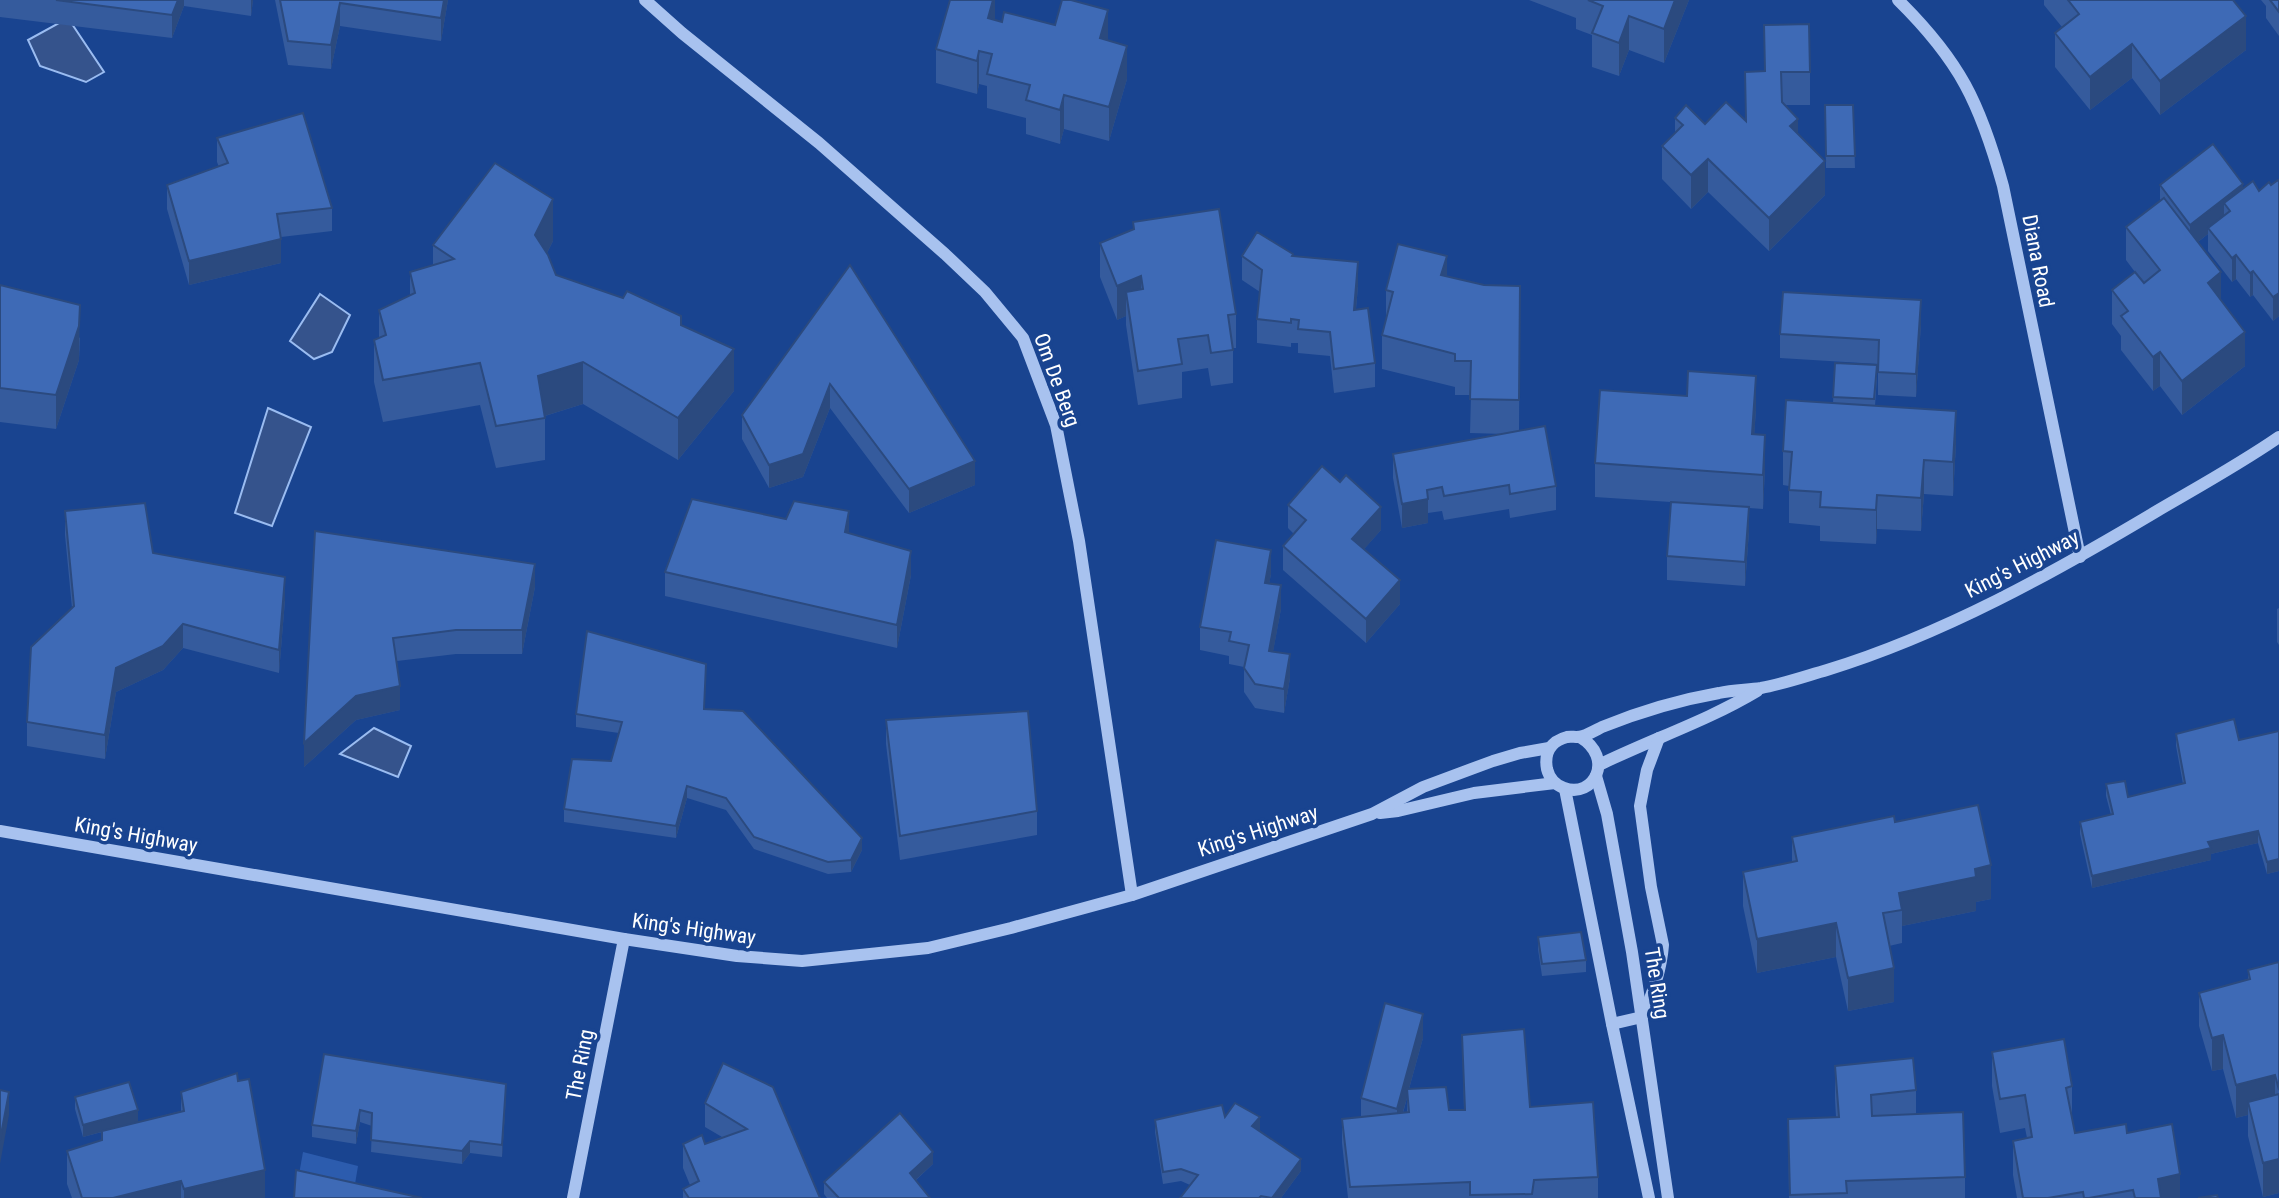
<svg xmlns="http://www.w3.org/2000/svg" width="2279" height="1198" viewBox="0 0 2279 1198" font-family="'Roboto Condensed',sans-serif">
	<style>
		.green { fill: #2c5cae }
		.water { fill: #35538c; stroke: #9abcf1; stroke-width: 2 }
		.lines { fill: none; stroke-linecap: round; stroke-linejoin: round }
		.minor { stroke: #a8c2ef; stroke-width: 12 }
		.wall { fill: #355b9d; fill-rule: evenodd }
		.shaded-wall { fill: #2b4a7f }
		.building { fill: #3e6ab6; stroke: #2b4a7f; stroke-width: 2 }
		.labels { text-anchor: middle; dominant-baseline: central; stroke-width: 7; stroke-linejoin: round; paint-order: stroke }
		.street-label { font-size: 21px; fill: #fff; stroke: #194490 }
	</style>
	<rect width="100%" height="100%" fill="#194490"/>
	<polygon class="green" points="303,1152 358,1166 354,1190 298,1180"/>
	<g class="water">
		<polygon points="68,18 104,72 86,82 40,66 28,40"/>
		<polygon points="320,294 350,315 332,352 314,359 290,341"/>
		<polygon points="268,408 311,427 272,526 235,513"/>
		<polygon points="374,728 411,746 398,777 340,754"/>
	</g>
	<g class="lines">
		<g class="minor">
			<polyline points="645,0 682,33 819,143 945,254 985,292 1023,338 1056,425 1079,541 1132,895"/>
			<path d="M 1898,0 C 1960,61 1980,103 2003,186 L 2080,557"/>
			<path d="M 1580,737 C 1615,758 1594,799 1564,788 C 1555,785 1549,777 1547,769 C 1544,753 1551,741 1567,737 C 1572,736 1577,738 1583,736 C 1589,734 1596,730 1602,727 C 1639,712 1679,700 1719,693 C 1733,690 1747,690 1761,688 C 1783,684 1806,676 1827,670 C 1944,634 2053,573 2157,511 C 2198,487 2240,464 2279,437"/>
			<path d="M 1599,765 C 1652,739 1707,721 1757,691"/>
			<polyline points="1596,776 1607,814 1632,952 1668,1198"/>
			<polyline points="1565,789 1612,1024 1649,1198"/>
			<polyline points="1380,813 1398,811 1474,793 1555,783"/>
			<polyline points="0,831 624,939 737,956 802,961 928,948 1011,928 1132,895 1372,814 1423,787 1493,761 1520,753 1549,748"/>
			<path d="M 1612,1024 L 1642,1017 C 1653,994 1661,971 1663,945 L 1651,887 L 1640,806 L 1647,770 L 1659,738"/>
			<polyline points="573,1198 624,939"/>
		</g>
	</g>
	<g class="wall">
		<polygon points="0,0 253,0 251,16 184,6 172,38 0,17"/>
		<polygon points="275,0 448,0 441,41 340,26 331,69 288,65"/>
		<polygon points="995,0 995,20 1108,40 1127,79 1109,141 1064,129 1060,144 1026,134 1026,118 987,108 987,86 979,84 977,94 936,83 936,49"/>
		<polygon points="1529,0 1689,0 1664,63 1629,50 1619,76 1592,67 1592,35 1576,29 1576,18"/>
		<polygon points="2044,0 2234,0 2246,50 2160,115 2132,78 2090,110 2055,67 2055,33 2062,27 2044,5"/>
		<polygon points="2261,0 2279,0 2279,36 2266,18 2266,6"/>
		<polygon points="1764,25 1810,72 1810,105 1786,105 1825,195 1769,251 1708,192 1691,209 1662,179 1662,146 1675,133 1675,118 1705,124 1745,121 1764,71"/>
		<polygon points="1825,105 1853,105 1855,168 1826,168"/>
		<polygon points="217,138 332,208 332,231 281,237 281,263 189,285 167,209 167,185 219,167 217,162"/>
		<polygon points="2279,182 2279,316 2273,321 2253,295 2250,297 2236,279 2232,282 2208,251 2208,234 2198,242 2245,366 2182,415 2160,386 2153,391 2121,350 2121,336 2112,324 2112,290 2135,272 2126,260 2126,227 2160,201 2160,185 2259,191"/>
		<polygon points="1133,222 1236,314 1236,348 1233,348 1233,383 1211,386 1208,368 1182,372 1182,398 1138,405 1126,325 1126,316 1117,320 1100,277 1100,243 1133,230"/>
		<polygon points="553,241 547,253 556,275 681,325 734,391 678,460 583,404 545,416 545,460 496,468 480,405 383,422 374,382 374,340 379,338 379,310 410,296 410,272 433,265 433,245"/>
		<polygon points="1242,256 1293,256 1358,286 1356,309 1375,363 1375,387 1334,393 1330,356 1298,353 1298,343 1291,343 1291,347 1257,343 1257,319 1260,292 1242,280"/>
		<polygon points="850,265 975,485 909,513 830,408 803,477 769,488 742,439 742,415"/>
		<polygon points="1447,277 1484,285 1520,286 1519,431 1556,486 1556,510 1510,518 1509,509 1444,520 1442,511 1428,513 1428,523 1402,528 1393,478 1393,454 1505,434 1470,433 1471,395 1455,395 1455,387 1382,369 1382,335 1386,321 1386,290"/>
		<polygon points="0,285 80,338 79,360 56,429 0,422"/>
		<polygon points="1921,324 1916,397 1878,395 1878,364 1780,358 1780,334"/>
		<polygon points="1835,363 1877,377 1875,406 1956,444 1953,496 1924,494 1921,531 1877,529 1876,544 1820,541 1820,526 1789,523 1789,486 1783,485 1783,451 1833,403"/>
		<polygon points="1756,410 1754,435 1765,469 1763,509 1749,508 1749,531 1745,586 1667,580 1667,556 1671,502 1595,497 1595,463"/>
		<polygon points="1288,505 1381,530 1364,549 1400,604 1366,643 1283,570 1283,546 1294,534 1288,528"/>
		<polygon points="65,511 153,553 285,600 279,673 183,648 163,670 116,692 105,759 27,746 27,722 72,608 65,535"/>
		<polygon points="315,531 535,587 522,654 456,654 397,661 400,710 356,720 304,767"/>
		<polygon points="849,533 911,575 897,648 665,596 665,572"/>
		<polygon points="1271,574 1269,584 1281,609 1273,651 1290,678 1284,713 1255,708 1244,692 1244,667 1229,664 1229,656 1200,650 1200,627"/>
		<polygon points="2279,608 2279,645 2277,642 2277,609"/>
		<polygon points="705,710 862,850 851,872 828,874 754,849 726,810 687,798 676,838 564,822 564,809 611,761 619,733 576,727 576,714"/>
		<polygon points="886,720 1037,811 1037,835 900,860 886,744"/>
		<polygon points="2279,731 2279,871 2267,874 2258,843 2211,854 2211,860 2092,888 2080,834 2080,822 2111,815 2106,796 2106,784 2128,797 2183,784 2176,746 2176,734 2239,740"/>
		<polygon points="1895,822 1991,899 1976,902 1976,911 1902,926 1902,943 1889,946 1894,1002 1848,1011 1836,957 1757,973 1743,906 1743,872 1792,862 1792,837"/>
		<polygon points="1538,937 1586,960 1586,972 1542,976 1538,949"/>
		<polygon points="2279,962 2279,1193 2263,1197 2248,1136 2248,1115 2236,1118 2223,1069 2212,1071 2199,1026 2199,993 2248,979 2248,970"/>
		<path d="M 1462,1035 L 1530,1107 L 1598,1177 L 1598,1198 L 1348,1198 L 1342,1143 L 1342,1119 L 1361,1117 L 1361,1098 L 1423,1038 L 1409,1089 L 1449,1110 L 1464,1110 ZM 1407,1098 L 1407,1112 L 1403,1113 Z"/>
		<polygon points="1992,1052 2072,1086 2072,1120 2075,1133 2127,1133 2180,1198 2017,1198 2013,1175 2013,1141 2027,1138 2025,1128 2000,1133 1992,1086"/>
		<polygon points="324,1054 506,1096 502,1157 470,1153 462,1164 371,1152 372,1126 360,1122 356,1144 312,1137 312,1125"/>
		<polygon points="723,1063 820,1198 683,1198 683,1189 690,1185 683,1168 683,1144 705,1144 722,1137 705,1127 705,1103"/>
		<polygon points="1835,1066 1916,1090 1916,1114 1965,1177 1965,1198 1789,1198 1788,1119 1836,1117 1835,1099"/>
		<polygon points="238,1081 265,1198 72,1198 67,1184 67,1151 102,1140 102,1132 83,1137 75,1109 75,1097 138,1122 181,1111 181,1092"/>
		<polygon points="1225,1117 1260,1130 1259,1130 1301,1171 1281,1198 1180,1198 1190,1185 1181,1181 1163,1184 1155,1132 1155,1120"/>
		<polygon points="933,1164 916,1180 930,1198 827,1198 824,1194 824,1182"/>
	</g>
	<g class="shaded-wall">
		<polygon points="178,0 184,0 184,6 172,38 172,15"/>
		<polygon points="251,0 253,0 251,16"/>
		<polygon points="444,0 448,0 441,41 441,18"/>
		<polygon points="993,0 995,0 995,28 988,18"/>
		<polygon points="1675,0 1689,0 1664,63 1664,29"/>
		<polygon points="340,3 340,26 331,69 331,45"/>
		<polygon points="1108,10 1108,44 1100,38"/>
		<polygon points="1629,16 1629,50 1619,76 1619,43"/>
		<polygon points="2246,16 2246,50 2160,115 2160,81"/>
		<polygon points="2132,44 2132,78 2090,110 2090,77"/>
		<polygon points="1127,46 1127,79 1109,141 1109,107"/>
		<polygon points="979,51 979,84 977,94 977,61"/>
		<polygon points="1064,95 1064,129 1060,144 1060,110"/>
		<polygon points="1798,119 1798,152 1790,126"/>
		<polygon points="1708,159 1708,192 1691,209 1691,175"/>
		<polygon points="1825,161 1825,195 1769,251 1769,218"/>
		<polygon points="2243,184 2243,208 2230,211 2224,203 2224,222 2208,228 2208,234 2190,248 2190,225"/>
		<polygon points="553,199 553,241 535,277 535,235"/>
		<polygon points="281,239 281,263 189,285 189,261"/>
		<polygon points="2236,255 2236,279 2232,282 2232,258"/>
		<polygon points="1447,256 1447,290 1441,275"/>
		<polygon points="1358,262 1358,286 1354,333 1354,310"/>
		<polygon points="2253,271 2253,295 2250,297 2250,273"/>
		<polygon points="2221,272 2221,306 2208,283"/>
		<polygon points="1141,276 1141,310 1126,292 1126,316 1117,320 1117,286"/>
		<polygon points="2279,293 2279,316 2273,321 2273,297"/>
		<polygon points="1921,300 1921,324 1916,397 1916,374"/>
		<polygon points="80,305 79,360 56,429 56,395"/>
		<polygon points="2245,332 2245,366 2182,415 2182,381"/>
		<polygon points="734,349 734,391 678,460 678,418"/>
		<polygon points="2160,352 2160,386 2153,391 2153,357"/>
		<polygon points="583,362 583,404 538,418 538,376"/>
		<polygon points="1756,376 1756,410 1752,468 1752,434"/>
		<polygon points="830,384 830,408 803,477 769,488 769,465"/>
		<polygon points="1956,411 1956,444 1953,496 1953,462"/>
		<polygon points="1765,435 1765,469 1763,509 1763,475"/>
		<polygon points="1924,460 1924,494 1921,531 1921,498"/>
		<polygon points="975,461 975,485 909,513 909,489"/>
		<polygon points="1877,495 1877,529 1876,544 1876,510"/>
		<polygon points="1428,499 1428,523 1402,528 1402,504"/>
		<polygon points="1381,507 1381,530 1352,563 1352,539"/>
		<polygon points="1749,507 1749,531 1745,586 1745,562"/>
		<polygon points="849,511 849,534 845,532"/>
		<polygon points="1271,550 1271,574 1265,607 1265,583"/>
		<polygon points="911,551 911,575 897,648 897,625"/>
		<polygon points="535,564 535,587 522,654 522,630"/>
		<polygon points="285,577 285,600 279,673 279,650"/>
		<polygon points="1400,580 1400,604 1366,643 1366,619"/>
		<polygon points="1281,585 1281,609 1269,674 1269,651"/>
		<polygon points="183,624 183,648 163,670 116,692 105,759 105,735 116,668"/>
		<polygon points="1290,654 1290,678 1284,713 1284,689"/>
		<polygon points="400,686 400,710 356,720 304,767 304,743 356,696"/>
		<polygon points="687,786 687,798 676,838 676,826"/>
		<polygon points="2258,831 2258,843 2211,854 2211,860 2092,888 2092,876 2208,842"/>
		<polygon points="862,838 862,850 851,872 851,860"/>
		<polygon points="2279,859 2279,871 2267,874 2267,862"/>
		<polygon points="1991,865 1991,899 1976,902 1976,911 1902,926 1902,910 1899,893 1975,869"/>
		<polygon points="1836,923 1836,957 1757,973 1757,939"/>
		<polygon points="1894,968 1894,1002 1848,1011 1848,978"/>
		<polygon points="1423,1014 1423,1038 1407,1096 1407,1089 1407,1098 1397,1132 1397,1109"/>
		<polygon points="2223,1035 2223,1069 2212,1071 2212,1038"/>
		<polygon points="2275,1075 2275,1108 2248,1102 2248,1115 2236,1118 2236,1085"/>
		<polygon points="506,1084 506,1096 502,1157 502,1145"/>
		<polygon points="9,1092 9,1115 0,1164 0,1140"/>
		<polygon points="138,1110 138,1122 83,1137 83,1125"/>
		<polygon points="360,1110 360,1122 356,1144 356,1131"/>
		<polygon points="1260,1117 1260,1130 1252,1138 1252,1126"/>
		<polygon points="470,1141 470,1153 462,1164 462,1151"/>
		<polygon points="933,1152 933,1164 910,1185 910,1173"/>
		<polygon points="1301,1159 1301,1171 1281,1198 1272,1198"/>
		<polygon points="2279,1159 2279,1193 2263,1197 2263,1163"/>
		<polygon points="265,1170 265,1198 184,1198 184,1189"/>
		<polygon points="2180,1174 2180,1198 2158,1198 2158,1179"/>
		<polygon points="181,1181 181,1198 113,1198"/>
	</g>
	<g class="building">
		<polygon points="56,0 178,0 172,15"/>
		<polygon points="280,0 444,0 441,18 340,3 331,45 288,41"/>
		<polygon points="950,0 993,0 988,18 1002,22 1004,12 1055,25 1062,0 1071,0 1108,10 1100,38 1127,46 1109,107 1064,95 1060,110 1026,100 1030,85 987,74 992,54 979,51 977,61 936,49"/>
		<polygon points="1588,0 1675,0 1664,29 1629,16 1619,43 1592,33 1603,6"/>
		<polygon points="2068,0 2233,0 2246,16 2160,81 2132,44 2090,77 2055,33 2079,14"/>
		<polygon points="2270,0 2279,0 2279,12"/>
		<polygon points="1809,24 1810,72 1781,72 1782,102 1798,119 1790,126 1825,161 1769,218 1708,159 1691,175 1662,146 1683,125 1675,118 1686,105 1705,124 1726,102 1746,121 1745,72 1765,71 1764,25"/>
		<polygon points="1825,105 1853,105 1855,156 1826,156"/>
		<polygon points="303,113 332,208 277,214 281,239 189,261 167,185 228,163 217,138"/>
		<polygon points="2213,144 2243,184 2190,225 2160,185"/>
		<polygon points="495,163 553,199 535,235 548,255 556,275 623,298 627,291 681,316 681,325 734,349 678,418 583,362 538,376 545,418 496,426 480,363 383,380 374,340 386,335 379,310 415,293 410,272 454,259 433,245"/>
		<polygon points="2278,180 2279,182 2279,293 2273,297 2253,271 2250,273 2236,255 2232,258 2208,228 2230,211 2224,203 2253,181 2259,191 2269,182 2271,185"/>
		<polygon points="2164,198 2221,272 2208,283 2245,332 2182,381 2160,352 2153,357 2121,316 2128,311 2112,290 2135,272 2144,283 2160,270 2126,227"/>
		<polygon points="1219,209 1236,314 1228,315 1233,350 1211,353 1208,335 1178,339 1182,364 1138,371 1126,292 1143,289 1141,276 1117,286 1100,243 1134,229 1133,222"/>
		<polygon points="1257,232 1293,254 1292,256 1358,262 1354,310 1368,308 1375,363 1334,369 1330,332 1298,329 1299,320 1291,319 1291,323 1257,319 1262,270 1242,256"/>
		<polygon points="1398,244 1447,256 1441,275 1484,285 1520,286 1519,400 1470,399 1471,361 1455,361 1455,354 1382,335 1393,292 1386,290"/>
		<polygon points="850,265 975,461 909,489 830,384 803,454 769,465 742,415"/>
		<polygon points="0,285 80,305 79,326 56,395 0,388"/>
		<polygon points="1783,292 1921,300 1916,374 1878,372 1879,340 1780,334"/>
		<polygon points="1835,363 1877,365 1874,399 1833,397"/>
		<polygon points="1688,371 1756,376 1752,434 1765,435 1763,475 1595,463 1600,390 1687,396"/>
		<polygon points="1786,400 1956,411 1953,462 1924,460 1921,498 1877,495 1876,510 1820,507 1821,492 1789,490 1792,452 1783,451"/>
		<polygon points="1545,426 1556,486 1510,494 1509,485 1444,496 1442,487 1427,490 1428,499 1402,504 1393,454"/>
		<polygon points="1322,466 1340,482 1346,475 1381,507 1352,539 1400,580 1366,619 1283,546 1306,520 1288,505"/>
		<polygon points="692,499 786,519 794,501 849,511 845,532 911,551 897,625 665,572"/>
		<polygon points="1671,502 1749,507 1745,562 1667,556"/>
		<polygon points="145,503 153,553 285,577 279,650 183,624 163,646 116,668 105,735 27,722 31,647 74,606 65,511"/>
		<polygon points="315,531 535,564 522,630 456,630 393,638 400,686 356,696 304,743"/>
		<polygon points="1216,540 1271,550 1265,583 1281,585 1269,651 1290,654 1284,689 1255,684 1244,668 1249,645 1229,641 1231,632 1200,627"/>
		<polygon points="587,631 706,664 704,709 743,711 862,838 851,860 828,862 754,837 726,798 687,786 676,826 564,809 572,759 611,761 622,722 576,714"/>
		<polygon points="1028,711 1037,811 900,836 886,720"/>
		<polygon points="2234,719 2239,740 2279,731 2279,859 2267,862 2258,831 2208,842 2211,848 2092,876 2080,822 2113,814 2106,784 2125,781 2128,797 2185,783 2176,734"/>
		<polygon points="1978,805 1991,865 1975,869 1976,877 1899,893 1902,910 1883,913 1894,968 1848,978 1836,923 1757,939 1743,872 1797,861 1792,837 1894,816 1895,822"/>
		<polygon points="1581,932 1586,960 1542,964 1538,937"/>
		<polygon points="2279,962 2279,1090 2275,1075 2236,1085 2223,1035 2212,1038 2199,993 2250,979 2248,970"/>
		<polygon points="1385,1003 1423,1014 1397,1109 1361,1098"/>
		<polygon points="1524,1029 1530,1107 1593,1102 1598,1177 1534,1180 1532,1194 1470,1195 1470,1182 1350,1187 1342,1119 1409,1112 1407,1089 1446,1087 1449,1110 1465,1110 1462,1035"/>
		<polygon points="2064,1039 2072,1086 2066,1088 2075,1133 2126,1124 2127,1133 2172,1124 2180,1174 2158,1179 2161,1198 2135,1198 2133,1190 2089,1198 2084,1198 2083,1192 2048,1198 2023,1198 2013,1141 2032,1137 2025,1095 2000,1099 1992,1052"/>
		<polygon points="324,1054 506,1084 502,1145 470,1141 462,1151 371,1140 372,1113 360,1110 356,1131 312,1125"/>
		<polygon points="1913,1058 1916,1090 1871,1095 1872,1116 1963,1112 1965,1177 1846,1181 1847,1193 1790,1195 1788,1119 1839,1117 1835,1066"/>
		<polygon points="723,1063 773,1087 820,1198 689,1198 683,1189 699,1181 683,1144 702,1135 705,1144 747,1129 705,1103"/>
		<polygon points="237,1073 238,1081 249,1079 265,1170 184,1189 181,1181 113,1198 82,1198 67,1151 102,1140 102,1131 184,1111 181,1092"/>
		<polygon points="129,1082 138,1110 83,1125 75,1097"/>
		<polygon points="0,1090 9,1092 0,1140"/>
		<polygon points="2279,1094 2279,1159 2263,1163 2248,1102"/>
		<polygon points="1235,1103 1260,1117 1252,1126 1301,1159 1272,1198 1261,1196 1259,1198 1180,1198 1198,1175 1181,1169 1163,1172 1155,1120 1222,1105 1225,1117"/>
		<polygon points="900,1113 933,1152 910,1173 930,1198 839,1198 824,1182"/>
		<polygon points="296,1170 422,1198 294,1198"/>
		<polygon points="2217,1195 2218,1198 2198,1198"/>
	</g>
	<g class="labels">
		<g class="street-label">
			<text transform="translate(2038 261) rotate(79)">Diana Road</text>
			<text transform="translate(1057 380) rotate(70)">Om De Berg</text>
			<text transform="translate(2022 564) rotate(-27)">King's Highway</text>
			<text transform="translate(1258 831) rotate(-18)">King's Highway</text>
			<text transform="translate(136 835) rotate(10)">King's Highway</text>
			<text transform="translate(694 929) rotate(8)">King's Highway</text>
			<text transform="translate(1657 983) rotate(81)">The Ring</text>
			<text transform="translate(580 1065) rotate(-79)">The Ring</text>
		</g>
	</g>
</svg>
